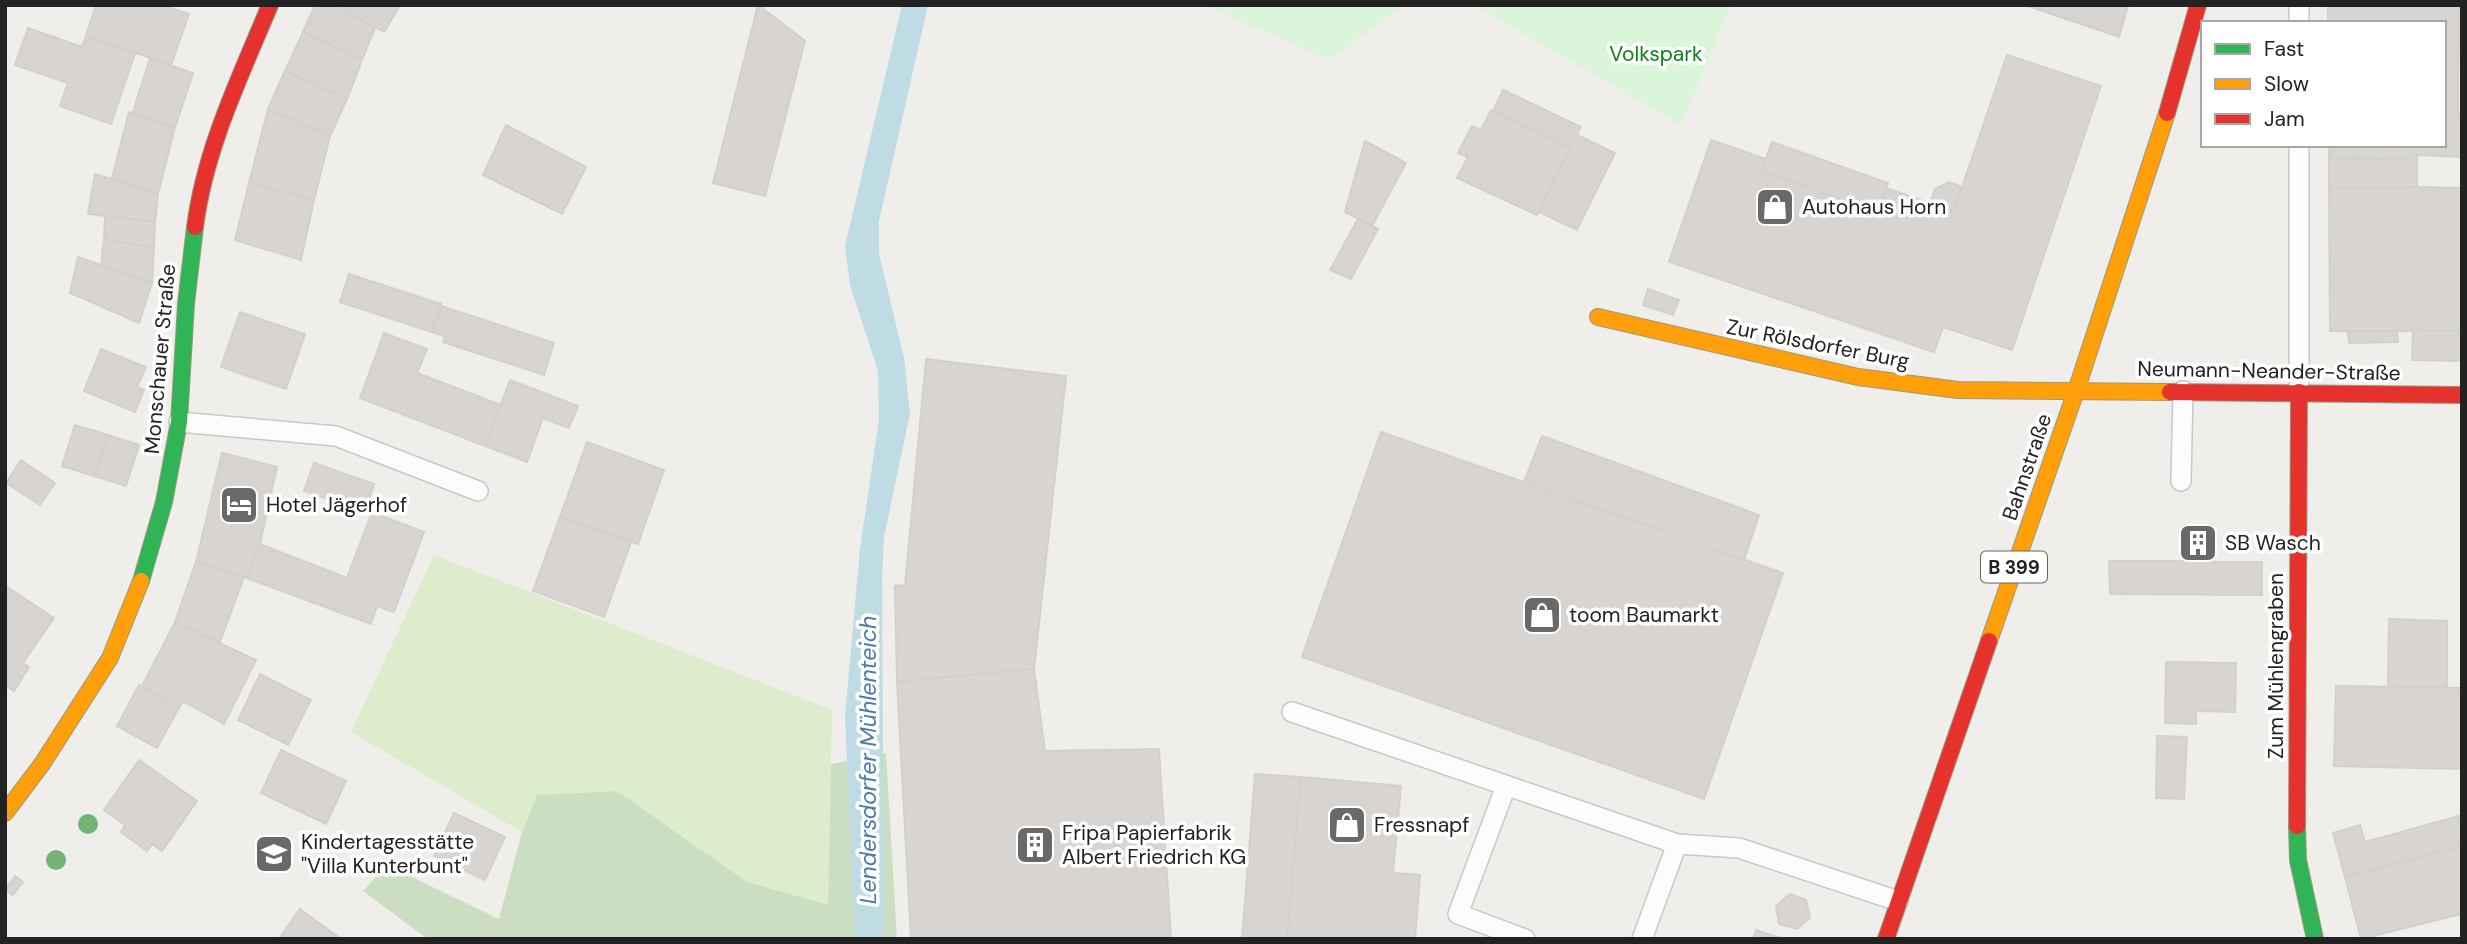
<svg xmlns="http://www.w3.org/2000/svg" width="2467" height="944" viewBox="0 0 2467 944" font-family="'DM Sans',sans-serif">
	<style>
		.grass { fill: #ddeccb }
		.forest { fill: #cbdec1 }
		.park { fill: #daf5da }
		.water { fill: #bfdbe3 }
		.building { fill: #d7d4d2; stroke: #d3d0cc; stroke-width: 2 }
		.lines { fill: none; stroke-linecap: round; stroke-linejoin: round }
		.lane-casing { stroke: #c9c8c7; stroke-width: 22 }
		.fast-casing { stroke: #999a82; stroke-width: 18 }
		.slow-casing { stroke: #999a82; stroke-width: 18 }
		.jam-casing { stroke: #999a82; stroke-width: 18 }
		.lane { stroke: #fdfcfc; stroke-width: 19 }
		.fast { stroke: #30b455; stroke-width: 16 }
		.slow { stroke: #ff9f0a; stroke-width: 16 }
		.jam { stroke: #e5322d; stroke-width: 16 }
		.tree { fill: #73b476 }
		.labels { text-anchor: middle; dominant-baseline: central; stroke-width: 7; stroke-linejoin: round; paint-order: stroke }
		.shield { fill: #fff; stroke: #646464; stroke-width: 2 }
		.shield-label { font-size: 19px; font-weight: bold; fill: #222 }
		.park-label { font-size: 21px; fill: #0c8416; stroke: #fff }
		.poi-label { font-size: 21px; fill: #222; stroke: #fff; text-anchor: start }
		.street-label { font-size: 21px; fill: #222; stroke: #fff }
		.water-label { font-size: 23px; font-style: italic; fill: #4a7aab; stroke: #fff }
	</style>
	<rect width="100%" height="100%" fill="#f0eeeb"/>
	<polygon class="grass" points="434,555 832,710 828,906 747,882 617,791 538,795 522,832 351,732"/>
	<polygon class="forest" points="886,753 897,939 428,939 363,891 387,865 499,919 522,832 537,795 617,791 747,882 828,905 831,764"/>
	<g class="park">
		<polygon points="1204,5 1404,5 1329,60"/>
		<polygon points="1474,5 1731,5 1681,125"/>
	</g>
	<polygon class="water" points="902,5 928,5 879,221 879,254 904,358 910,413 884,537 882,577 884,939 855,939 845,716 860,549 879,419 878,371 850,285 845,246"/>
	<g class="building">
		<polygon points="96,5 162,5 189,14 171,65 86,36"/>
		<polygon points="315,5 334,5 375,28 362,60 303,32"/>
		<polygon points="334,5 400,5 384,32"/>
		<polygon points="758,5 805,41 765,196 713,183"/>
		<polygon points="2025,5 2128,5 2119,37"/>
		<polygon points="2328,5 2459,5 2458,113 2462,113 2462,157 2417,155 2417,160 2329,158 2329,145 2444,145 2444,23 2328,23"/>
		<polygon points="28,28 82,47 86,36 135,53 111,124 60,106 68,83 15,65"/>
		<polygon points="303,32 362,60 347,99 285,71"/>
		<polygon points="2007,55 2101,86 2012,350 1943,327 1934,352 1669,262 1711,140 1766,159 1761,171 1877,212 1886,188 1954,211"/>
		<polygon points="150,58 193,73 175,127 133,112"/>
		<polygon points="285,71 347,99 330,136 268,109"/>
		<polygon points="1503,90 1581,127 1577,135 1615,153 1577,230 1539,212 1570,148 1493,111"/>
		<polygon points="268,109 330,136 314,200 249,183"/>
		<polygon points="1491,110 1570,148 1537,215 1457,178 1468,157 1458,153 1472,126 1481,130"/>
		<polygon points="129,112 175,127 158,194 112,178"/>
		<polygon points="506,125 586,167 562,214 483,175"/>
		<polygon points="1365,141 1406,163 1372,226 1345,212"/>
		<polygon points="1772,142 1888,183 1877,212 1761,171"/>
		<polygon points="2329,158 2417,160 2417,188 2329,189"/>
		<polygon points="95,174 158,194 155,222 88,214"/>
		<polygon points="1949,182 1962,187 1954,211 1930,203 1935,189"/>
		<polygon points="249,183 314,200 301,260 235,240"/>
		<polygon points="2417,187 2462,188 2462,331 2330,331 2329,189"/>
		<polygon points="105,216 155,222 154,248 104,239"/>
		<polygon points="1358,219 1378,229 1351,279 1330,270"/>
		<polygon points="104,239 154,248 152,283 101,265"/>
		<polygon points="78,257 152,283 139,323 70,293"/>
		<polygon points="349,274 441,304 432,332 340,302"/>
		<polygon points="1648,289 1679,300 1673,315 1643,305"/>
		<polygon points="441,306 554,343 544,375 443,342 445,336 432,332"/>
		<polygon points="240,312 305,334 286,389 221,367"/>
		<polygon points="2413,330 2462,331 2462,361 2412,360"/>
		<polygon points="2348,331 2397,331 2398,342 2349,343"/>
		<polygon points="384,333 427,349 417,373 501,405 485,446 360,398"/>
		<polygon points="101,349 146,367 137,387 144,390 135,412 84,391"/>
		<polygon points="926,359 1066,376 1034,669 897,682 895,586 905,585"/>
		<polygon points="510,380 578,406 569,428 543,418 527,462 485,446"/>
		<polygon points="75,425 108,435 94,476 62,466"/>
		<polygon points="1381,432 1783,573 1704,799 1302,657"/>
		<polygon points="108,435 139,445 126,486 94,476"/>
		<polygon points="1542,436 1759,515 1744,560 1524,482"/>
		<polygon points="587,442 664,470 638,544 560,517"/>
		<polygon points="222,453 277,467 260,544 247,578 196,562"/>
		<polygon points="21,460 55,483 40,505 6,483"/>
		<polygon points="314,463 374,484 365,512 304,491"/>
		<polygon points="372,512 424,532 394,612 377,606 371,624 247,578 260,544 347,578"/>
		<polygon points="560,517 631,542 604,617 533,591"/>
		<polygon points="2185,525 2212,525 2211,562 2262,562 2262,595 2110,594 2109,561 2185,561"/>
		<polygon points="196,562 244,577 220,642 175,622"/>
		<polygon points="6,586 54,618 23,663 29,667 22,678 5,667"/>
		<polygon points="2389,619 2447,621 2447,687 2388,687"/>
		<polygon points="175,622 256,660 224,724 183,701 179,708 142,686"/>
		<polygon points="2166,662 2236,663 2235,712 2196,711 2196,724 2165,723"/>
		<polygon points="5,667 22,678 14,691 8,687 5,691"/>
		<polygon points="1034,669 1045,751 1159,749 1171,939 911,939 897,682"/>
		<polygon points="260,674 311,700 288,745 238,720"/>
		<polygon points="139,685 179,708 157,748 117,726"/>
		<polygon points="2336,686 2462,688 2462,769 2334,766"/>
		<polygon points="2157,736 2187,737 2184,799 2156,798"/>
		<polygon points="281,750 346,781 326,824 261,793"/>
		<polygon points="139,760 197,801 162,851 152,844 147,851 121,832 125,825 104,810"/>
		<polygon points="1255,774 1301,777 1287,939 1242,939"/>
		<polygon points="1301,777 1401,786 1393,873 1420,875 1415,939 1287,939"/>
		<polygon points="454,813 505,837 485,880 434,856"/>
		<polygon points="2462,815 2462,846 2345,877 2333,833 2360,825 2365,842"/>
		<polygon points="2462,846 2462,914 2361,939 2345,877"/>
		<polygon points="15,876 23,882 13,895 5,890"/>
		<polygon points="1790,894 1806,900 1810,918 1797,929 1779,924 1776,906"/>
		<polygon points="300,909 341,939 279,939"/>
		<polygon points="1756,930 1784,939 1753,939"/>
	</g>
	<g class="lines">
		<defs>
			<g id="lane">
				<polyline points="2299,5 2299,23"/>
				<polyline points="2299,145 2299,392"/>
				<polyline points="179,422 336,436 478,491"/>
				<polyline points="2181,481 2183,391"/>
				<polyline points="1292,712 1677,844 1739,848 1898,901"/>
				<polyline points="1506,786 1458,914 1525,939"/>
				<polyline points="1642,939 1677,844"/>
			</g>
			<g id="fast">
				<polyline points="141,581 164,502 179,422 186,304 195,227"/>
				<polyline points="2297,826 2298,860 2315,939"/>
			</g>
			<g id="slow">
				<polyline points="1598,317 1858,377 1958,390 2170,392"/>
				<polyline points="1989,641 2076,391 2167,113"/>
				<polyline points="5,813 42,764 110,658 141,581"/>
			</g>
			<g id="jam">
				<polyline points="2167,113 2198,5"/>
				<path d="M 195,227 C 205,149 240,77 270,5"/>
				<polyline points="2170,392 2462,395"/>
				<polyline points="2297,826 2299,392"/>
				<polyline points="1886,939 1989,641"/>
			</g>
		</defs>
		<use href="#lane" class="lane-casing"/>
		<use href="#fast" class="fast-casing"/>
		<use href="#slow" class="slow-casing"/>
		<use href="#jam" class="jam-casing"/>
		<use href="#lane" class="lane"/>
		<use href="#fast" class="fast"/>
		<use href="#slow" class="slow"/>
		<use href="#jam" class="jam"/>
	</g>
	<g class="tree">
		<circle cx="88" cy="824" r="10"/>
		<circle cx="56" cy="860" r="10"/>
	</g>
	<defs>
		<symbol id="shop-square" viewBox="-11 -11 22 22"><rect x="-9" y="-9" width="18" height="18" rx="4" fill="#6a6968" stroke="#fff"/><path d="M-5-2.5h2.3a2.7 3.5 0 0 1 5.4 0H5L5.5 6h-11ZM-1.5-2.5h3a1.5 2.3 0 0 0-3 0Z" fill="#fff"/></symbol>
		<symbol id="hotel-square" viewBox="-11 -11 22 22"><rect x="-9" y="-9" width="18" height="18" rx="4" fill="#6a6968" stroke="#fff"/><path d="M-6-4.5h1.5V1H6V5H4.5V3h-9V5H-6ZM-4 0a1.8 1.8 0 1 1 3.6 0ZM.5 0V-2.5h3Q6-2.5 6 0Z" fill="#fff"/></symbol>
		<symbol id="building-square" viewBox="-11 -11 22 22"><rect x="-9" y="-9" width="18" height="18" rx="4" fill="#6a6968" stroke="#fff"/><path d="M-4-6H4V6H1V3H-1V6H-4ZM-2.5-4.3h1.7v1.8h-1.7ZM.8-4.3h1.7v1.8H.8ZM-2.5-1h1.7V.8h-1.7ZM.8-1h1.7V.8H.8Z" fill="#fff"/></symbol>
		<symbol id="school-square" viewBox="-11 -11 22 22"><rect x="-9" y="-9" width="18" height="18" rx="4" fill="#6a6968" stroke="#fff"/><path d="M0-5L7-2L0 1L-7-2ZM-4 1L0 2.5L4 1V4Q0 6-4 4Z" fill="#fff"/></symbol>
	</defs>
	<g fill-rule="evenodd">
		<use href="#shop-square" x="1753" y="185" width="44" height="44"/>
		<use href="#hotel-square" x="217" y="483" width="44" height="44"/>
		<use href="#building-square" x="2176" y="521" width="44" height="44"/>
		<use href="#shop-square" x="1520" y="593" width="44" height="44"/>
		<use href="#shop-square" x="1325" y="803" width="44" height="44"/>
		<use href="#building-square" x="1013" y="823" width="44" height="44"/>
		<use href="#school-square" x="252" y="832" width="44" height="44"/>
	</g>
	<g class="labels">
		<rect class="shield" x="1981" y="551.5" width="66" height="31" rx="5"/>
		<g class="shield-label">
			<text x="2014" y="567">B 399</text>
		</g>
		<g class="park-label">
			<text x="1656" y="54">Volkspark</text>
		</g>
		<g class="poi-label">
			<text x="1802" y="207">Autohaus Horn</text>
			<text x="266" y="505">Hotel Jägerhof</text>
			<text x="2225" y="543">SB Wasch</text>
			<text x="1569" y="615">toom Baumarkt</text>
			<text x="1374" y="825">Fressnapf</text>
			<text x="1062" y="833">Fripa Papierfabrik<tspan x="1062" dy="24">Albert Friedrich KG</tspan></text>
			<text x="301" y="842">Kindertagesstätte<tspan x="301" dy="24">"Villa Kunterbunt"</tspan></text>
		</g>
		<g class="street-label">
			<text transform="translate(1818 344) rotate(11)">Zur Rölsdorfer Burg</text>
			<text transform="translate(160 359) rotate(-85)">Monschauer Straße</text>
			<text transform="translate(2269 371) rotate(1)">Neumann-Neander-Straße</text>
			<text transform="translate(2027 467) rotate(-71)">Bahnstraße</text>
			<text transform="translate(2276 666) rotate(-90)">Zum Mühlengraben</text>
		</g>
		<g class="water-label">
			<text transform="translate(868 760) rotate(-90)">Lendersdorfer Mühlenteich</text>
		</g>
	</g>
	<rect width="2467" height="944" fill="none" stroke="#222222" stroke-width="14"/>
	<rect x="2201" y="21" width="245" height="126" fill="#ffffff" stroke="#a7a7a7" stroke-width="2"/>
	<rect x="2215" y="44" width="35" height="10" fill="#30b455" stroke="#a7a7a7" stroke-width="2"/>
	<text x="2264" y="56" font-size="21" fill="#222222">Fast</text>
	<rect x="2215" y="79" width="35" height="10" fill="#ff9f0a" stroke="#a7a7a7" stroke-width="2"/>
	<text x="2264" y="91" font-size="21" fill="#222222">Slow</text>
	<rect x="2215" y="114" width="35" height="10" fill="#e5322d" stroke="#a7a7a7" stroke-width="2"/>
	<text x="2264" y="126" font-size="21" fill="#222222">Jam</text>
</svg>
